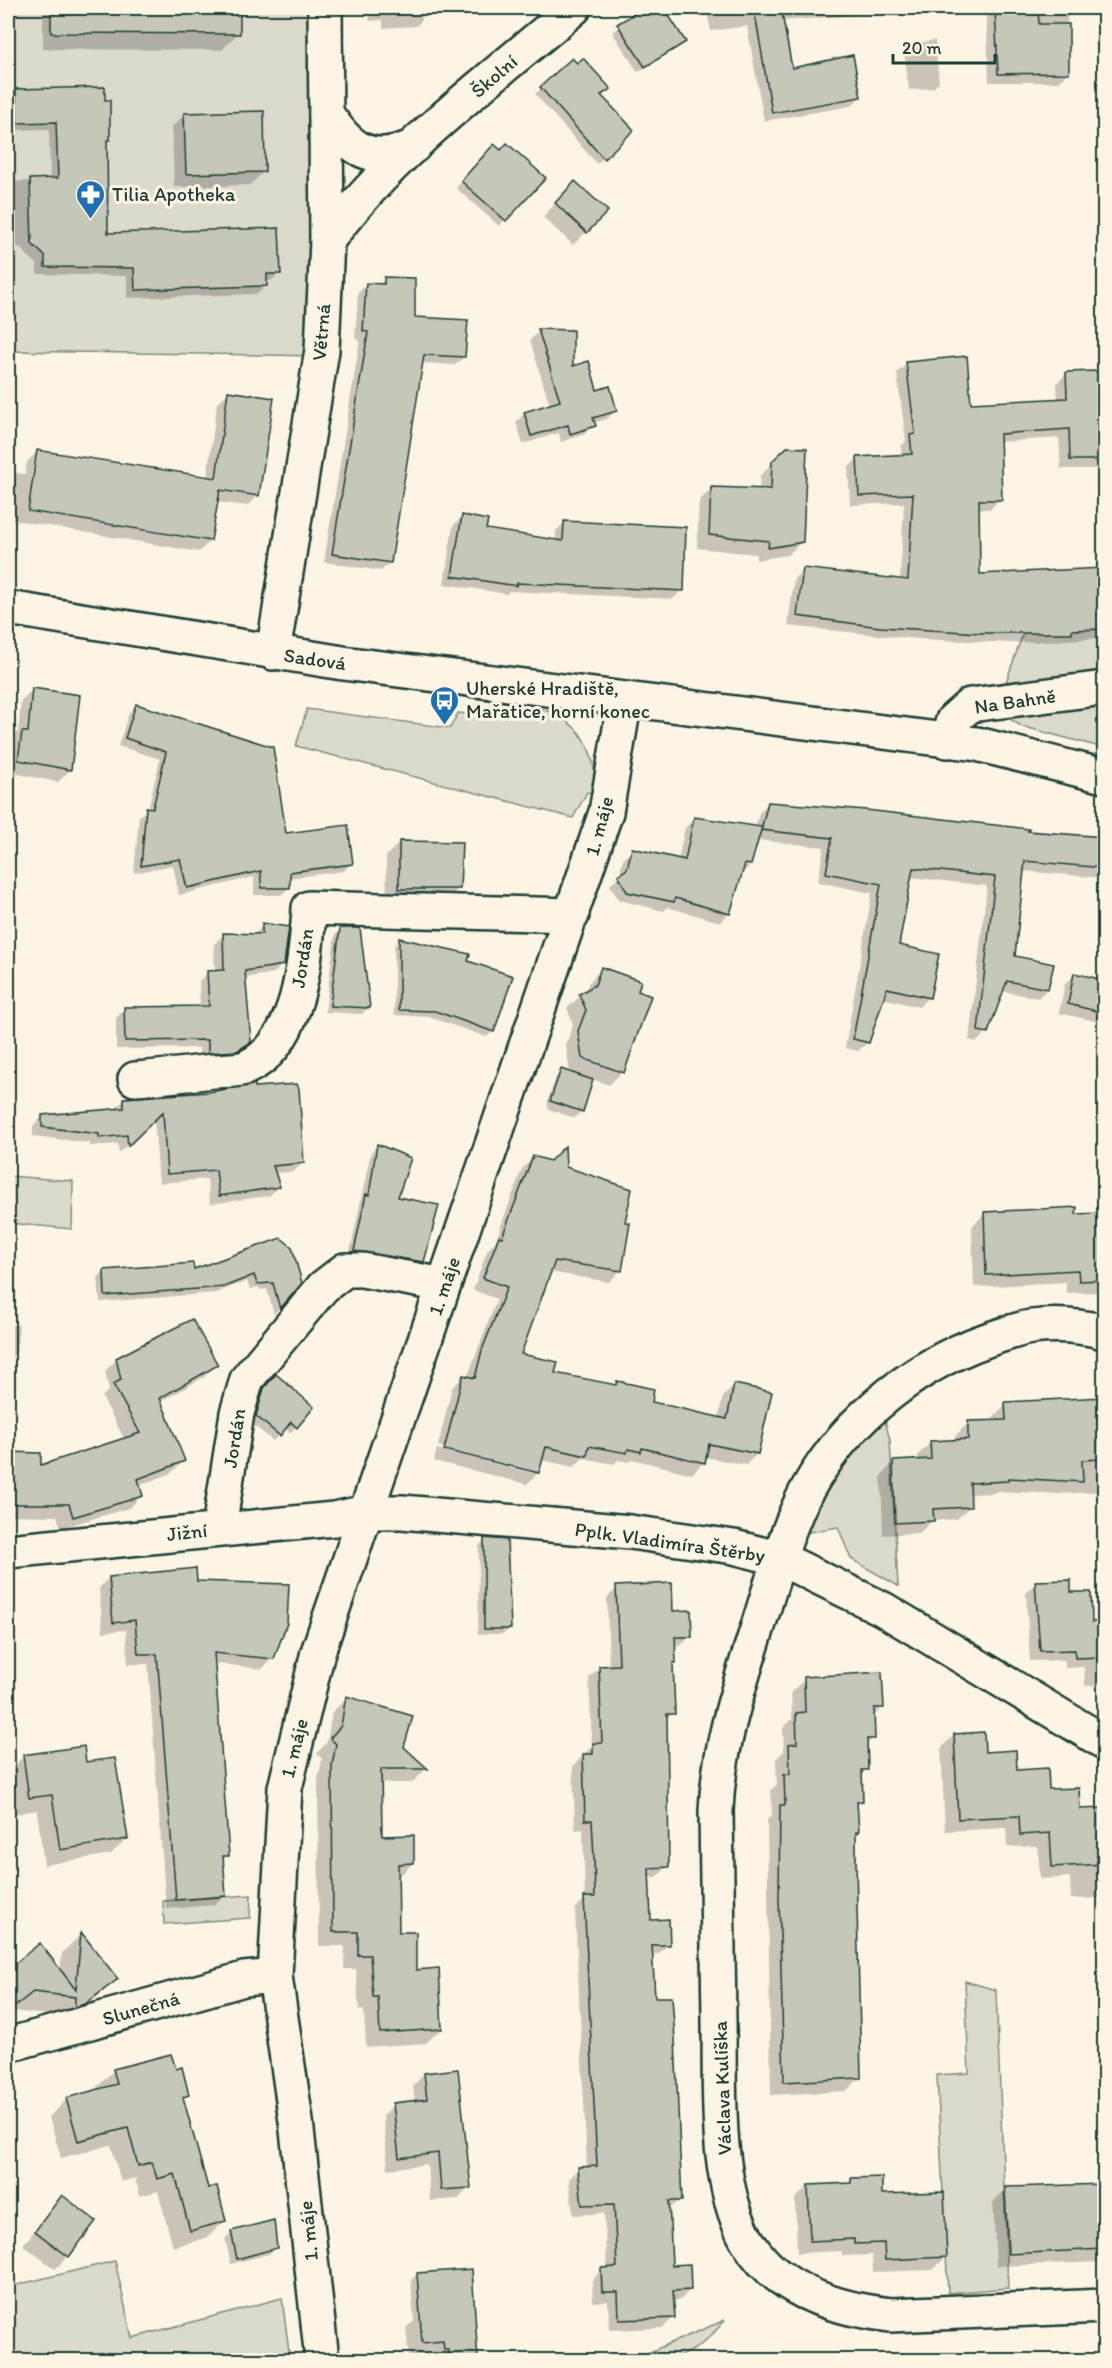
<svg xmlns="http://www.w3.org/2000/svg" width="1112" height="2368" viewBox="0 0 1112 2368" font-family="Itim,sans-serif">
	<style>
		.green { fill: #dcdacc; stroke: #7e8c80; stroke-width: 1.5 }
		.shadow { fill: #0003; fill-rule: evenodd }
		.building { fill: #c5c7b9; stroke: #1f3d34; stroke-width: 1.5 }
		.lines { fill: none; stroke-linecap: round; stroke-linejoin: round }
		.minor-casing { stroke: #1f3d34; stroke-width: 38 }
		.minor { stroke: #fcf5e5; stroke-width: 33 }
		.labels { text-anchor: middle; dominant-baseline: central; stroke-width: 6; stroke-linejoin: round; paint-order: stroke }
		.street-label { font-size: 20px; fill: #1f3d34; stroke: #fcf5e5 }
		.poi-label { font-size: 20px; fill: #1f3d34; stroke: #fcf5e5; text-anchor: start }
	</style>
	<rect width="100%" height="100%" fill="#fcf5e5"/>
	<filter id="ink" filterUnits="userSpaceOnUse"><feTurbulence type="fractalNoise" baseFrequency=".0167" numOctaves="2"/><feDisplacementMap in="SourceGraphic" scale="12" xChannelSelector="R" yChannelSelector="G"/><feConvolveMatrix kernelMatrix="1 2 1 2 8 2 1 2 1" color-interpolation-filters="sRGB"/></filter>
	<g filter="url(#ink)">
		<g class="green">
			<polygon points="8,8 319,8 319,356 8,351"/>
			<polygon points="1104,626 1104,682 1002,694 1024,630"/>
			<polygon points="1104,696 1104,748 1021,726 996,710"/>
			<path d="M 530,706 C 577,715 598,747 595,794 L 587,792 L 573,818 L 296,746 L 307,709 L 450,728 L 458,713 L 494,716 Z"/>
			<polygon points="8,1176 73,1181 72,1229 8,1223"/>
			<path d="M 884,1417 L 890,1440 L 898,1586 L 851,1559 L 838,1527 L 809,1532 C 805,1487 854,1445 884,1417 Z"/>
			<polygon points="251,1895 250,1918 164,1924 163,1901"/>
			<polygon points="965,1981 996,1990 1008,2288 948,2293 937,2075 969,2073"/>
			<polygon points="115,2261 132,2338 282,2298 290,2360 8,2360 8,2287"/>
			<path d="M 725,2320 C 694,2358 677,2361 631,2360 Z"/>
		</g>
		<g class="shadow">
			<polygon points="43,8 238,8 238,33 222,50 43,49"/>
			<polygon points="369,8 421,8 422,20 416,26 383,28 383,20 370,21"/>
			<polygon points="647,8 662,8 684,41 638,72 612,32"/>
			<polygon points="706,8 924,8 921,10 782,21 791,70 860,97 851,106 764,121 747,26 711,31"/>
			<polygon points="986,8 1067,8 1068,73 1059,82 989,82"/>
			<polygon points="935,40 939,82 933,88 909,90 904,51 910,45"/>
			<polygon points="572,60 609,89 600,97 632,130 597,164 535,94"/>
			<polygon points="16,90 109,140 105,143 107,234 279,273 271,281 266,281 266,286 257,294 127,298 127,276 37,274 37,264 8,237 8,182 50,180 49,129 9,130 8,99"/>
			<polygon points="185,114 264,171 250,185 174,187 172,127"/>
			<polygon points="488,152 544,178 499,226 456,188"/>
			<polygon points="562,196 586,232 573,245 543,217"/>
			<polygon points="385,279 413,318 464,357 455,365 422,363 390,563 381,571 324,562 360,340 355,339 358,293 366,284 379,285"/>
			<polygon points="539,331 571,368 616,410 607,419 593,423 585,434 561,442 559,433 523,444 516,422 525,413 550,406 530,340"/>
			<polygon points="907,364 970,404 1058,400 1057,383 1067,373 1097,415 1104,415 1104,469 1061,469 1059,438 999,442 1000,499 990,509 978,509 979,576 1104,569 1104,638 1012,643 918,639 788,626 794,579 803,569 900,581 904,503 850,505 848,468 858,458 902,456 901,446 906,441 897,373"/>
			<path d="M 228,393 L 258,495 L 247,506 L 216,502 L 210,541 L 199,552 L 8,519 L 8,472 L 25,474 L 27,462 L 38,451 L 207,478 L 217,403 ZM 34,461 L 37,461 L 34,481 L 31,481 Z"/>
			<polygon points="787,448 801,542 788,555 756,560 756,554 697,548 699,501 712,488 759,490 760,476"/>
			<polygon points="462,517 485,530 556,541 556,531 565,522 682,590 673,599 509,591 507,594 444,584 453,526"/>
			<polygon points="33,689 70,770 58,782 8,772 8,732 18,733 21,701"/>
			<polygon points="136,706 284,835 351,863 344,871 288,878 289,888 281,895 254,895 254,877 179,895 173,865 134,873 139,816 148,809 160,759 118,746 129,713"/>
			<polygon points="768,803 1027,832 1104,838 1104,878 1023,871 1013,957 1047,989 1038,998 1002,991 986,1032 977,1042 969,1040 987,886 910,877 897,946 928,997 919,1007 882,998 868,1042 858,1051 845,1048 872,893 818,882 824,847 757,840 750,865 741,874 729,913 720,922 667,907 664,911 619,900 610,885 619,876 623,859 632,850 678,860 685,828 694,819 755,828 759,813"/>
			<polygon points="399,843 459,888 446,901 387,901 386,856"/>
			<polygon points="263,924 283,964 274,973 244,978 249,1042 240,1051 222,1060 200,1061 199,1048 116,1049 116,1018 125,1009 200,1008 199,981 208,972 215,972 214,944 223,935 254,936"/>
			<polygon points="341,929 368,1008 362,1014 325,1012 335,935"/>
			<polygon points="400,939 493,1031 487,1037 429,1017 394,1015 394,946"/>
			<polygon points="602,969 622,1072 609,1085 592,1079 581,1111 575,1118 548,1109 548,1099 556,1077 562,1071 570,1073 566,1045 573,1024 567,1008 585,992 589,982"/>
			<polygon points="1075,975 1104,982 1104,1023 1059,1013 1065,984"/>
			<polygon points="209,1093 303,1163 293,1172 274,1173 278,1187 269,1196 210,1204 207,1179 159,1183 154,1119 119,1153 118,1144 90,1146 90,1143 33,1136 33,1126 43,1116 115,1109 124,1100"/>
			<polygon points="378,1146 423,1262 416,1268 349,1257 371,1152"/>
			<polygon points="533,1158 565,1169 623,1223 621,1270 609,1282 550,1272 519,1355 554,1374 613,1387 617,1382 650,1403 718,1419 723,1397 734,1385 757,1454 746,1465 705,1457 704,1462 692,1474 632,1459 629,1462 618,1460 614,1464 583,1458 574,1467 541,1460 538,1473 527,1484 434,1461 437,1449 532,1473 532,1470 438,1446 452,1388 463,1377 467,1378 497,1299 473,1290 488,1249 495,1242 522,1169"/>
			<polygon points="985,1213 1104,1215 1104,1292 1066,1293 1066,1282 974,1287 972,1226"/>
			<polygon points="281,1239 301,1282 274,1314 267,1289 260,1290 259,1287 250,1289 247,1281 216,1293 100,1302 98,1278 104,1271 192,1271"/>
			<polygon points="8,1325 19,1325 16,1353 8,1361"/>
			<polygon points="117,1359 216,1365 204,1377 160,1402 183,1461 171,1473 138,1486 141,1496 129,1508 61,1528 57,1516 8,1515 8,1455 39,1455 39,1468 125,1440 102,1397 109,1390 105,1371"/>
			<polygon points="270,1382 296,1427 290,1433 285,1428 273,1441 250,1422 258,1396"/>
			<polygon points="1104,1399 1104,1491 1059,1494 997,1491 994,1493 969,1494 970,1506 957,1519 932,1521 919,1533 883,1535 881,1476 893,1463 918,1462 918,1455 931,1442 956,1441 955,1436 968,1423 993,1422 993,1417 1006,1404"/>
			<polygon points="485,1540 510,1628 503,1634 478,1634 479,1546"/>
			<polygon points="109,1578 196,1582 273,1658 262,1669 213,1663 228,1855 221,1861 225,1895 214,1905 166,1909 148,1664 128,1664 126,1630 103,1632 99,1588"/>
			<polygon points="1036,1583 1070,1594 1091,1623 1104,1623 1104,1694 1101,1694 1100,1685 1085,1686 1084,1667 1065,1668 1065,1660 1030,1661 1026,1593"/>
			<polygon points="617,1588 672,1613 691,1636 680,1646 674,1647 674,1662 671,1665 673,1713 665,1721 667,1867 657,1877 648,1877 650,1921 669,1944 658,1954 651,1955 654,1999 680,2200 668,2210 671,2266 690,2290 680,2300 672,2300 673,2318 663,2328 609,2330 608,2301 593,2302 592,2280 602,2269 607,2269 604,2213 573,2215 569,2179 579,2169 587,2168 575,1909 585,1899 583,1829 575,1830 573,1766 592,1746 589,1678 599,1668 609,1667 607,1598"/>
			<polygon points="805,1679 883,1707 873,1717 873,1738 865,1746 866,1769 860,1775 862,1801 856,1806 860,2078 846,2091 771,2095 767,1820 772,1814 771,1790 777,1784 776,1759 784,1751 783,1728 792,1719 791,1692"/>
			<polygon points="347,1698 426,1769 412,1783 379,1783 380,1837 413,1863 398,1877 398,1934 441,2029 426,2043 366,2047 364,2010 359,2011 356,1969 344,1969 345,1946 319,1946 318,1781 322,1759 317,1753 327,1742 332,1712"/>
			<polygon points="954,1735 1078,1811 1104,1810 1104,1922 1102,1898 1071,1899 1070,1877 1040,1879 1038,1846 1007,1847 1006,1828 945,1831 941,1748"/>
			<polygon points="23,1757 127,1838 111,1854 44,1865 37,1810 14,1814 8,1772"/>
			<polygon points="81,1934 116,1979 96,1998 64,2023 57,2016 13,2011 8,2015 8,1962 60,1972 62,1953"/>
			<polygon points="170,2055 175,2071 187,2094 182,2100 207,2190 224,2221 207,2238 173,2247 158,2191 140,2196 135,2178 121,2182 111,2145 61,2158 49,2117 67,2099 97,2091 96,2088 113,2071"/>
			<polygon points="424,2074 470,2187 458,2199 430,2201 427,2164 388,2169 383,2116 394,2104 415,2102 413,2086"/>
			<polygon points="852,2180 881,2196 946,2257 933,2270 873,2272 872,2255 842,2256 842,2251 797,2253 795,2199 808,2186 847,2184"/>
			<polygon points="1104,2184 1104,2262 996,2266 993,2202 1006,2189"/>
			<polygon points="62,2197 68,2256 55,2269 23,2245"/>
			<polygon points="232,2232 275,2248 269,2254 231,2264 225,2239"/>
			<polygon points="470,2270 478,2360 409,2360 406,2328 414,2321 411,2280 417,2274"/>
			<polygon points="215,2353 217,2360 190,2360"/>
		</g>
		<g class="building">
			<polygon points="51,8 240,8 240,34 51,33"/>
			<polygon points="644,8 664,8 686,42 645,67 617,24"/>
			<polygon points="754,8 781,8 792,68 853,55 861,97 772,113"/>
			<polygon points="995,8 1038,8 1039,24 1069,24 1069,73 998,74"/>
			<polygon points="572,58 577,63 583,58 611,89 601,95 634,130 604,159 540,87"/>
			<polygon points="105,87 105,100 110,100 110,140 107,140 108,233 279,228 281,274 267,274 267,286 135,290 134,268 45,267 45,256 32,244 30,179 58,178 56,122 17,123 16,89"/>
			<polygon points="264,111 265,172 186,174 184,113"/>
			<polygon points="507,143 546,178 506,221 461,181 494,144 501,150"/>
			<polygon points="575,181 608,211 587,233 555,203"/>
			<polygon points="384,277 415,278 415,317 468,320 465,357 424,355 391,563 332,554 368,332 363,331 366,283 384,284"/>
			<polygon points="538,329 573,330 573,366 589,361 597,390 610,386 617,411 593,418 596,426 570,434 568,425 531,436 524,412 560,401"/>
			<polygon points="967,356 971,403 1067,398 1066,372 1097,371 1100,460 1070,460 1069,429 1000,434 1002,500 979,500 980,574 1104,568 1104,629 1072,630 1072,633 981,633 880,627 797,616 803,568 908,580 913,494 859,496 857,457 912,454 910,435 915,434 906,362"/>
			<polygon points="228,391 274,398 259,496 220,490 211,541 28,511 37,450 216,478"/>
			<polygon points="787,447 807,448 803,542 768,548 769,541 709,535 711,487 771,489 772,461"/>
			<polygon points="462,515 488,520 486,529 563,541 564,521 686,527 684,591 517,583 517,586 452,576"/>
			<polygon points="32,688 80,695 71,770 18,760 22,732 28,732"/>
			<polygon points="136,704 273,747 286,833 348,825 353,864 290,872 290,888 261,888 261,871 187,888 180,859 141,866 146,807 153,808 166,752 125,738"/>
			<polygon points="768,802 866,810 1029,829 1028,831 1104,837 1104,868 1025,861 1015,956 1054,964 1048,989 1007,981 988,1033 978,1031 995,877 913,868 899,945 939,954 930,998 887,988 869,1043 853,1039 881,884 826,873 832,838 761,830"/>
			<polygon points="694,817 762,827 751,865 745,864 730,914 675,898 674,902 627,892 618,875 627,869 632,848 685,860"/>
			<polygon points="399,841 462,842 460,889 399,889"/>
			<polygon points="262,923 289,927 284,965 245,971 251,1042 237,1051 208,1053 208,1040 125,1041 124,1007 209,1006 207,971 224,970 223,933 262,934"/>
			<polygon points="340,928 360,928 370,1008 330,1006"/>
			<polygon points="399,938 470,954 468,961 513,976 494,1032 435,1011 399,1010"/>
			<polygon points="601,967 641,981 638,991 651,996 624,1073 582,1058 578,1031 586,1010 579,994 595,985"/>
			<polygon points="1074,973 1104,980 1104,1013 1068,1004"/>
			<polygon points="561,1069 593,1080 583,1112 550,1101"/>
			<polygon points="255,1084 255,1087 297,1084 299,1089 304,1163 273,1166 280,1187 219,1196 216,1170 167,1174 163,1112 128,1146 127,1135 99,1138 99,1134 42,1127 42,1115 124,1108 124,1098 209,1092"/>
			<polygon points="377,1144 411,1158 398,1197 439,1205 424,1262 354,1251 366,1194 369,1195"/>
			<polygon points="565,1146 566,1167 632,1189 625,1222 630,1223 622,1271 555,1261 521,1354 558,1362 555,1373 616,1385 617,1381 654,1389 652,1402 727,1419 734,1384 772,1392 758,1454 709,1444 705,1463 642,1448 641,1452 628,1449 627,1453 589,1446 587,1456 546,1447 539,1473 444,1450 463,1375 475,1378 482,1350 507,1287 483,1278 499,1236 502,1237 533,1156 550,1161"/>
			<polygon points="1077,1207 1076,1214 1104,1213 1104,1280 1079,1281 1078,1270 986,1275 984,1212"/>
			<polygon points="281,1238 292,1247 302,1283 280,1309 273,1283 257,1284 254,1275 224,1287 105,1296 104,1270 193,1263 194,1269"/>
			<polygon points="192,1319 218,1365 160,1398 185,1461 138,1479 143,1496 73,1517 69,1504 8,1504 8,1452 41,1453 41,1465 140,1433 113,1384 121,1380 116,1358"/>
			<polygon points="276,1374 314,1407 297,1428 291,1422 280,1436 256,1416 264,1388"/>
			<polygon points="1104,1397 1104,1459 1082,1460 1083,1482 1008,1478 1008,1481 970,1483 971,1507 933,1509 934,1521 895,1523 893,1461 931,1459 930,1441 968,1439 968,1421 1006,1420 1005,1402"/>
			<polygon points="484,1538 507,1540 511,1629 484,1629"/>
			<polygon points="196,1568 197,1581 289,1584 287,1623 274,1659 214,1653 229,1856 223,1856 226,1896 176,1900 157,1654 138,1654 135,1620 113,1623 109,1577"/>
			<polygon points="1071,1580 1071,1592 1091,1592 1092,1622 1104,1621 1104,1657 1075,1658 1075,1650 1040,1651 1035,1581"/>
			<polygon points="672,1583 673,1611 691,1610 692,1637 675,1637 676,1663 673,1663 675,1714 667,1714 669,1867 649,1868 651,1920 669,1919 670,1945 652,1945 655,1997 672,1997 675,2039 682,2201 669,2201 672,2265 690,2264 691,2290 673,2291 675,2318 619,2320 618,2292 602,2292 601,2268 617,2267 614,2204 582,2205 578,2167 597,2166 584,1897 595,1897 594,1858 592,1820 585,1820 583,1754 593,1754 593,1743 602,1743 599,1666 619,1665 616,1586"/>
			<polygon points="882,1672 884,1708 874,1708 875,1739 867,1739 868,1770 862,1770 863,1801 857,1802 859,1832 856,1832 856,1863 861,2078 784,2082 779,1897 780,1805 785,1805 784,1775 790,1774 789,1744 797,1743 796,1713 805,1712 804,1677"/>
			<polygon points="346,1696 413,1716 404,1747 428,1769 381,1769 382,1836 414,1835 414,1863 398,1864 399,1932 416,1932 416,1970 439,1968 442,2029 380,2033 378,1997 373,1997 370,1955 358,1955 358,1932 333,1932 332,1765 336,1744 330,1738 341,1726"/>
			<polygon points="984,1732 985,1752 1016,1750 1017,1770 1048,1768 1049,1789 1079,1788 1080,1809 1104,1808 1104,1864 1052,1867 1050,1833 1020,1835 1019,1816 958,1819 954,1734"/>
			<polygon points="84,1746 86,1762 115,1758 128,1839 60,1850 52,1795 29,1798 23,1755"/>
			<polygon points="81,1932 118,1979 85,2004 75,2007 75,1997 33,1992 8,2012 8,1969 40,1943 76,1990"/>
			<polygon points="171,2054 176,2069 182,2067 189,2095 183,2097 208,2188 217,2186 226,2221 190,2231 175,2174 157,2179 152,2162 138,2166 128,2128 78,2141 66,2098 117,2084 113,2069"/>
			<polygon points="458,2069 471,2188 441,2190 438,2153 399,2158 393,2103 427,2099 424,2073"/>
			<polygon points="882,2177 882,2194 944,2192 947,2257 885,2260 884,2243 854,2244 854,2239 810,2241 808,2185 851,2183 851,2178"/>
			<polygon points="1104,2184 1104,2249 1008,2254 1005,2187"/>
			<polygon points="62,2195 96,2221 69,2257 35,2231"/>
			<polygon points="274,2220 277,2248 237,2259 231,2231"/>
			<polygon points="472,2269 478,2361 449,2361 448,2350 444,2350 443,2341 422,2343 417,2273"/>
		</g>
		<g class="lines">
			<defs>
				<g id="minor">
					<path d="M 326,113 C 350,150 371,165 414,146"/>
					<path d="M 327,241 C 391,153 492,78 574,8"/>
					<polyline points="8,608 343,663 977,744 1104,776"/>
					<polyline points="273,653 322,350 327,241 325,8"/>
					<polyline points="947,741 953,720 970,705 1104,688"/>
					<path d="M 135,1079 C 161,1077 187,1074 213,1071 C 223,1070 236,1071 245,1068 C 300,1045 306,958 309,908 L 572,915"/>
					<path d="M 1104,1332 C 1081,1326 1057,1324 1032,1327 C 1022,1328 1012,1332 1002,1335 C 922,1359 848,1416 807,1490 C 785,1531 769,1593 754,1639 C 736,1695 718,1752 716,1811 C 717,1881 718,1951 719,2021 C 720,2085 714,2183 747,2240 C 776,2291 837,2309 891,2315 L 1104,2306"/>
					<polyline points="219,1528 237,1413 247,1379 323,1287 345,1270 362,1270 444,1285"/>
					<polyline points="8,1551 334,1519 367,1512 402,1512 630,1532 734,1547 781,1559 883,1609 1104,1742"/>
					<polyline points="8,2045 244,1979 275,1976"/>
					<polyline points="322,2360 296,2121 275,1976 285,1788 318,1652 606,812 625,699"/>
				</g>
			</defs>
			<use href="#minor" class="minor-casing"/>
			<use href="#minor" class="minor"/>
		</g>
	</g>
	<defs>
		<symbol id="pharmacy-pin" viewBox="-11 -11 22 30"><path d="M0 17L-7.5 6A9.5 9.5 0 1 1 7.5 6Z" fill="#1f6fb2" stroke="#fcf5e5"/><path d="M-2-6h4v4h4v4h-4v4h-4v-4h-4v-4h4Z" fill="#fff"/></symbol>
		<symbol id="bus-pin" viewBox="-11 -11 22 30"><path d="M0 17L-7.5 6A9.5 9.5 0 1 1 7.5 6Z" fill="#1f6fb2" stroke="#fcf5e5"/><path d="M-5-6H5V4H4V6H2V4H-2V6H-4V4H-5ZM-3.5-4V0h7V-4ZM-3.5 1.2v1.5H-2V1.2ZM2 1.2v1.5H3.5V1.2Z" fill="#fff"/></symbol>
	</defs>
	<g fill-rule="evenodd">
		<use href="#pharmacy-pin" x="74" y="178" width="33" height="45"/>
		<use href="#bus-pin" x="428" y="684" width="33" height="45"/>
	</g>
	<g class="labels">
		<g class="street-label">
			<text transform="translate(494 76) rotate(-41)">Školní</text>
			<text transform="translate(321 332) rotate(-85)">Větrná</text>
			<text transform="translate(315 659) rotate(8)">Sadová</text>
			<text transform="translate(1015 701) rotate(-8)">Na Bahně</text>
			<text transform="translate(599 826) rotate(-75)">1. máje</text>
			<text transform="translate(302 958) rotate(-81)">Jordán</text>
			<text transform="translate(444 1286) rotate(-71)">1. máje</text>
			<text transform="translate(234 1438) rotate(-81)">Jordán</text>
			<text transform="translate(187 1532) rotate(-6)">Jižní</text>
			<text transform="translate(670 1542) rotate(8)">Pplk. Vladimíra Štěrby</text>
			<text transform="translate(294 1748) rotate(-76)">1. máje</text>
			<text transform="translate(141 2008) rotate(-16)">Slunečná</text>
			<text transform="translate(722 2088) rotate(-92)">Václava Kulíška</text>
			<text transform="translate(308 2231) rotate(-96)">1. máje</text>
		</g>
		<g class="poi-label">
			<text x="112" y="194">Tilia Apotheka</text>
			<text x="466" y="688">Uherské Hradiště,<tspan x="466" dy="23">Mařatice, horní konec</tspan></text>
		</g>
	</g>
	<rect width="1112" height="2368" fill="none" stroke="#fcf5e5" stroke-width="30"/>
	<rect x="15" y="15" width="1082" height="2338" fill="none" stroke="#1f3d34" stroke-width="2" filter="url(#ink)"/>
	<path d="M893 54v9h102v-9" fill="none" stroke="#1f3d34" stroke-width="3"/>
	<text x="902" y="54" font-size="18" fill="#1f3d34" stroke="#fcf5e5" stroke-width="4.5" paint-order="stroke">20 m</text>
</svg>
